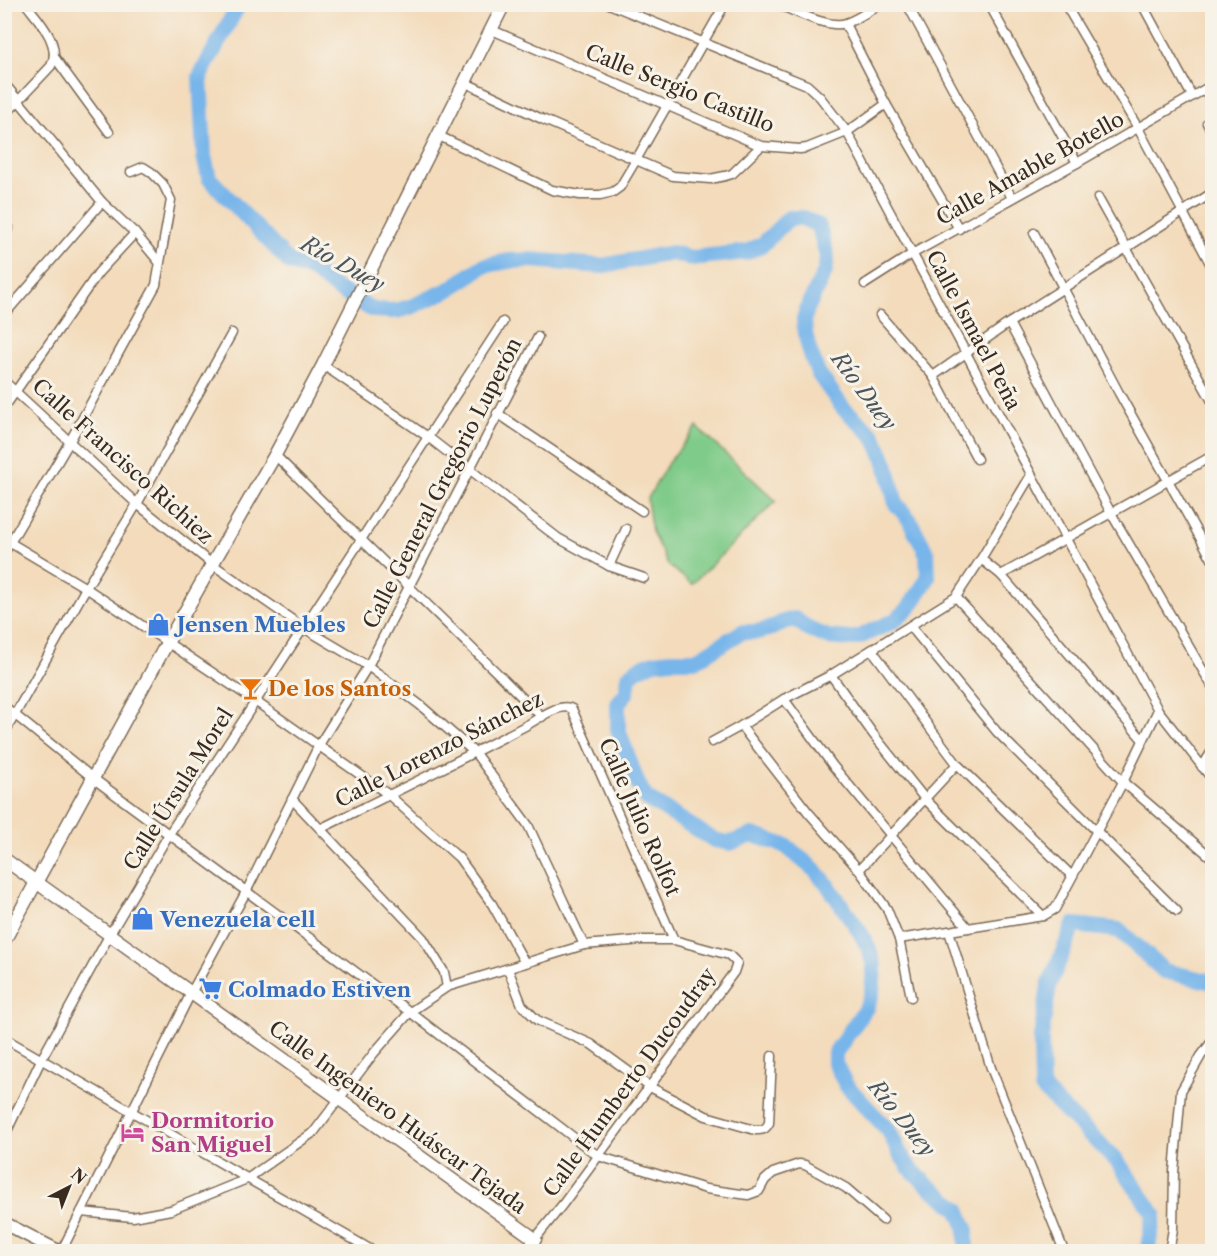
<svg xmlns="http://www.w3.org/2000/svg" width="1217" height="1256" viewBox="0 0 1217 1256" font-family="'Libre Caslon Text',serif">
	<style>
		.green { fill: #7fcb89; stroke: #5d7a54; stroke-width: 1.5 }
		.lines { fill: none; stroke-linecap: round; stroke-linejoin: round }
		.river { stroke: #77b5ea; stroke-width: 16 }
		.street-casing { stroke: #7b6855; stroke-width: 11 }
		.secondary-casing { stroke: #7b6855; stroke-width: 15 }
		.street { stroke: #fff; stroke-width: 8 }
		.secondary { stroke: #fff; stroke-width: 12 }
		.labels { text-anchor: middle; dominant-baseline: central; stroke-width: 6; stroke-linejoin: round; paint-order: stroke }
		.street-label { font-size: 21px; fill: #3b2a1e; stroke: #f7f3e8 }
		.shop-label { font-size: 21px; font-weight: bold; fill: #366cbe; stroke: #f7f3e8; text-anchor: start }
		.food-label { font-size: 21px; font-weight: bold; fill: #c56008; stroke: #f7f3e8; text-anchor: start }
		.hotel-label { font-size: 21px; font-weight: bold; fill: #b23c85; stroke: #f7f3e8; text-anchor: start }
		.water-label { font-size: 22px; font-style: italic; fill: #4d545b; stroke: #f7f3e8 }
	</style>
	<rect width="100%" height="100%" fill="#f7f3e8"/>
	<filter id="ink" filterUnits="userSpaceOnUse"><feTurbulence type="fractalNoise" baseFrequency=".0167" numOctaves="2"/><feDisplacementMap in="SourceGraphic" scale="12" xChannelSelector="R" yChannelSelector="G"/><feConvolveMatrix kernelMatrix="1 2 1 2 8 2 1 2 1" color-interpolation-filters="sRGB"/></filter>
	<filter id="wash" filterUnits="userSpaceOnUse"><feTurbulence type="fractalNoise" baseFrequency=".008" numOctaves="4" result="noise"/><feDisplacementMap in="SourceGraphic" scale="24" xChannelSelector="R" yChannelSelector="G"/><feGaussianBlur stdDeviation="1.35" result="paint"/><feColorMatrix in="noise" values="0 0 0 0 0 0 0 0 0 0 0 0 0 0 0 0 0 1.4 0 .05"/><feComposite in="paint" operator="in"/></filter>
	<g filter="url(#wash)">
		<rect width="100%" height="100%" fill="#f3dbbb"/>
		<polygon class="green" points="697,427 776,501 692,584 668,565 652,532 647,500 668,463"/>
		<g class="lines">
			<g class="river">
				<polyline points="239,4 200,76 204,156 209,178 290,263 312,270 337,289 373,310 396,311 413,306 450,289 483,266 509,261 531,260 601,266 672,253 692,258 747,252 763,244 789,218 803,218 819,226 827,257 825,271 807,309 804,319 805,333 810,352 818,373 843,408 873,435 886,463 896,504 909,519 927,554 928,578 909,608 894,621 859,637 849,639 828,637 810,630 795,619 783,622 772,628 757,632 742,632 696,660 671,660 654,662 639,668 629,676 627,692 618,703 618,729 637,782 646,798 714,840 730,843 753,835 786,846 816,871 829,887 860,932 869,949 874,966 872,993 866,1008 835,1053 835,1063 846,1085 889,1131 898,1150 908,1166 925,1183 958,1209 966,1228 966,1252"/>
				<polyline points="1147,1252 1154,1214 1117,1161 1042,1088 1041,1038 1049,985 1074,925 1119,930 1164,971 1212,982"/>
			</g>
		</g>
	</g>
	<g filter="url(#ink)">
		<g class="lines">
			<defs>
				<g id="street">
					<polyline points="609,4 807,85 820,97 847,132 1158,710 1212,779"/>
					<path d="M 777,4 C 794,11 829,29 846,23 C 858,19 870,10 880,4"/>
					<polyline points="907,4 1012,198"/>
					<polyline points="989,4 1077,163"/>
					<polyline points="1065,4 1138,128 1212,267"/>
					<polyline points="1142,4 1192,96"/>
					<polyline points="845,24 886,104 959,229"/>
					<polyline points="492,30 761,146 800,149 807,148 847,132 886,104"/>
					<polyline points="55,58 109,132"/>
					<polyline points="4,83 102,202 135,233 159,262"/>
					<polyline points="466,83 542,119 673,176 710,179 725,176 732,174 761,146"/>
					<path d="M 4,116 L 51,66 C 62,44 39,21 26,4"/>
					<polyline points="1207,123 1212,132"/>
					<polyline points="437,135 552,190 580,195 600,195 613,192 620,187 636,160 725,4"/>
					<polyline points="1098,198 1212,401"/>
					<polyline points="4,225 9,228"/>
					<polyline points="1034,233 1119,393 1212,559"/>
					<polyline points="865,284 912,254 1077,163 1212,85"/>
					<polyline points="4,315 102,202"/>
					<polyline points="880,315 933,376 977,459"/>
					<polyline points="1009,323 1111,513 1212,686"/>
					<polyline points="323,365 428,437 558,538 609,566 644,578"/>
					<polyline points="933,376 1009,323 1212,193"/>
					<polyline points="4,381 137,504 212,564 304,628 368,666 420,705 475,753 528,825 584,945"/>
					<polyline points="4,408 98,273 135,233"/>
					<polyline points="497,413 642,511"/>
					<polyline points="275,455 542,717"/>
					<polyline points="4,539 86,588 255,701 389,795 459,858 492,904 525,963"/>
					<polyline points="4,553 70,441 156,285 171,200 163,184 151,172 143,167 131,172"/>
					<polyline points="981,559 1001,575 1142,739"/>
					<polyline points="609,566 626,529"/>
					<polyline points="1001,575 1212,456"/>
					<polyline points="956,597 1123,782 1212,858"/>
					<polyline points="911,627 997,732 1177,911"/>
					<polyline points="872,650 957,764 1072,876"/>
					<polyline points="831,675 873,734 925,799 1043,916"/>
					<polyline points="784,699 833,766 968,928"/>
					<polyline points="4,706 94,779 410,1012 598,1156 706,1189 748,1195 759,1191 765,1180 773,1173 799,1164 805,1165 846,1188 883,1220"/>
					<polyline points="741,726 808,812 859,870 887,909 899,939 911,997"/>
					<polyline points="4,734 86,588 137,504 232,333"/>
					<polyline points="712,742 741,726 784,699 831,675 956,597 981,559 1031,475"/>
					<polyline points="1202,767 1212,751"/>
					<polyline points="292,799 423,938 444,972 447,987"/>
					<path d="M 322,828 C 391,794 459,761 527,725 C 538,719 560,702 572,709 L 674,940"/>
					<polyline points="859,870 957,764"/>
					<polyline points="949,931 991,1068 1062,1246"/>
					<polyline points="899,939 1043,916 1055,909 1123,782 1158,710"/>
					<path d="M 508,969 L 522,1005 L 537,1020 L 591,1044 L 650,1087 L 706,1116 L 755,1130 C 763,1130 765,1130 769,1123 L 772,1056"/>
					<polyline points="4,1038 375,1252"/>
					<polyline points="4,1137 41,1060 110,934 169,834 503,322"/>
					<polyline points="81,1212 133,1217 171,1210 247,1179 314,1132 374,1053 410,1012 447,987 584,945 642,940 674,940 729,955 737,963 734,972 563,1204 535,1239"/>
					<polyline points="61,1252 191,993 246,892 319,745 368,666 538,337"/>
					<polyline points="1169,1252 1173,1229 1174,1172 1181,1091 1201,1056 1212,1041"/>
				</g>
				<g id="secondary">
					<polyline points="4,859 535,1239 528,1252"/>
					<polyline points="4,941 167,643 275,455 323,365 504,4"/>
					<polyline points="4,1223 60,1252"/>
				</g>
			</defs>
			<use href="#street" class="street-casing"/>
			<use href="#secondary" class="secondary-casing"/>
			<use href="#street" class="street"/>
			<use href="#secondary" class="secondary"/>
		</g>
	</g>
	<defs>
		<symbol id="shop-bare" viewBox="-9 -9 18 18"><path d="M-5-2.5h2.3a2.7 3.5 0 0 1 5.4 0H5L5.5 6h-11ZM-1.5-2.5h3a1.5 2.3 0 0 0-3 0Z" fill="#3f7fe0" stroke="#f7f3e8" stroke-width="2.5" paint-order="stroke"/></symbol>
		<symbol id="bar-bare" viewBox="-9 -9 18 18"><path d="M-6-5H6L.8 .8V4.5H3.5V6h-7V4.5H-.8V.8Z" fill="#e8710a" stroke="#f7f3e8" stroke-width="2.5" paint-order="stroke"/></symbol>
		<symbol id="supermarket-bare" viewBox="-9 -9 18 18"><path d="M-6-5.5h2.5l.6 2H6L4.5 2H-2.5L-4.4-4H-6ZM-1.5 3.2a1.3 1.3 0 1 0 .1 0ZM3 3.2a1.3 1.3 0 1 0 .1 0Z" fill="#3f7fe0" stroke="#f7f3e8" stroke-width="2.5" paint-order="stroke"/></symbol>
		<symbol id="hotel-bare" viewBox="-9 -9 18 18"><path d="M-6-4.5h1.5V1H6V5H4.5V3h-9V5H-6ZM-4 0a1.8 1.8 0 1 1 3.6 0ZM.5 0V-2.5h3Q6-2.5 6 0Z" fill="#d1479c" stroke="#f7f3e8" stroke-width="2.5" paint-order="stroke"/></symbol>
	</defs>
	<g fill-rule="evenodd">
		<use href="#shop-bare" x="142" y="608" width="33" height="33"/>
		<use href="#bar-bare" x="234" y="672" width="33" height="33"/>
		<use href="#shop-bare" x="126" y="902" width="33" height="33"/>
		<use href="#supermarket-bare" x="194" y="972" width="33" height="33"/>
		<use href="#hotel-bare" x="116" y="1116" width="33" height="33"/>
	</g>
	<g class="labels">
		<g class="street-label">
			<text transform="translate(680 88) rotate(22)">Calle Sergio Castillo</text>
			<text transform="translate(1030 168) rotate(-29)">Calle Amable Botello</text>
			<text transform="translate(974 330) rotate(62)">Calle Ismael Peña</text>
			<text transform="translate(123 461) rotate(42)">Calle Francisco Richiez</text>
			<text transform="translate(442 483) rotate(-63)">Calle General Gregorio Luperón</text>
			<text transform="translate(439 749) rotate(-27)">Calle Lorenzo Sánchez</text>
			<text transform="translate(178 789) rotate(-58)">Calle Úrsula Morel</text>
			<text transform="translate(640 817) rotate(66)">Calle Julio Rolfot</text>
			<text transform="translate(629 1082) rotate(-54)">Calle Humberto Ducoudray</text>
			<text transform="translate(398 1117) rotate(36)">Calle Ingeniero Huáscar Tejada</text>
		</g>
		<g class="shop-label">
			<text x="177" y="624">Jensen Muebles</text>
			<text x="160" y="919">Venezuela cell</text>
			<text x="228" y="989">Colmado Estiven</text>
		</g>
		<g class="food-label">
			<text x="268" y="688">De los Santos</text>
		</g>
		<g class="hotel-label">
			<text x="151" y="1120">Dormitorio<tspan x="151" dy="24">San Miguel</tspan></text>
		</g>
		<g class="water-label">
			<text transform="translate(343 264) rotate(29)">Río Duey</text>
			<text transform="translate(864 391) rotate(53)">Río Duey</text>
			<text transform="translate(902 1118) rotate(51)">Río Duey</text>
		</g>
	</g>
	<rect width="1217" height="1256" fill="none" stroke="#f7f3e8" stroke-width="24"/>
	<g transform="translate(69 1187) rotate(42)" stroke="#f7f3e8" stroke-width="4.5" paint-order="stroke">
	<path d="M0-4.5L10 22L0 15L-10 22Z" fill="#3b2a1e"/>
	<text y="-9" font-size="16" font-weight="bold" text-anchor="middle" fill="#3b2a1e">N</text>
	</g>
</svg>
